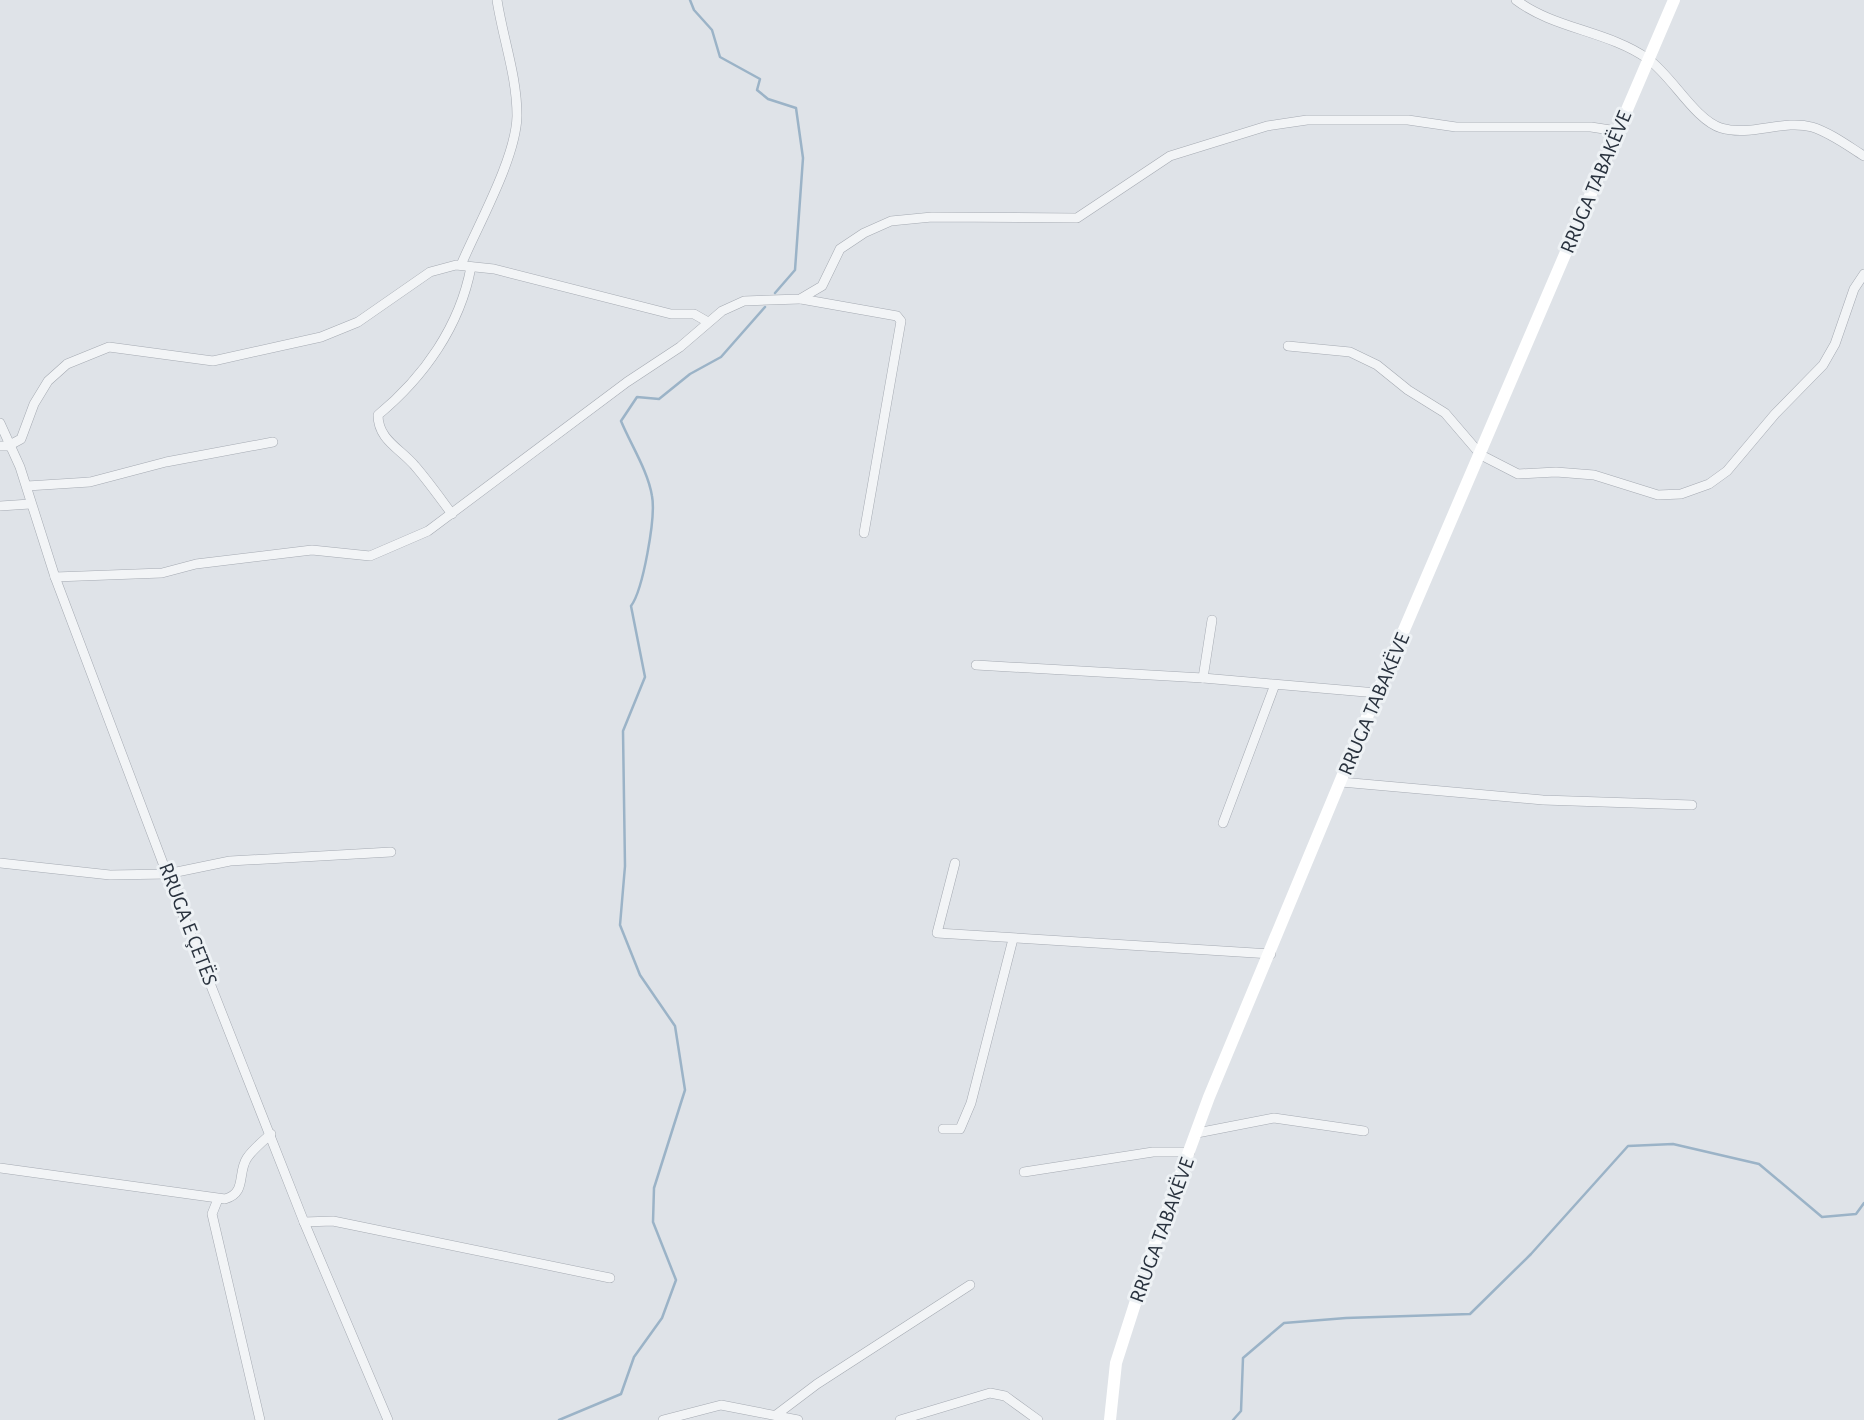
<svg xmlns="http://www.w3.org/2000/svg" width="1864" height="1420" viewBox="0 0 1864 1420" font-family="'Alegreya Sans',sans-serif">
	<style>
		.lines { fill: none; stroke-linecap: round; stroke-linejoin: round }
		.stream { stroke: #9bb3c7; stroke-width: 2.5 }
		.street-casing { stroke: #a5aab2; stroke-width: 10 }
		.street { stroke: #f2f4f6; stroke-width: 9 }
		.secondary { stroke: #fff; stroke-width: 12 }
		.labels { text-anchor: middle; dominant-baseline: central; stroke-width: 6; stroke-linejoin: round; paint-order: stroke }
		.street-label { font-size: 21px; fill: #29323e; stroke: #eef2f5 }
	</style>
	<rect width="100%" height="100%" fill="#dfe3e8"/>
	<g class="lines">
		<g class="stream">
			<polyline points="690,0 694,10 712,30 720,57 760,79 757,90 768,99 796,108 803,158 795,270 775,293"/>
			<path d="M 559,1420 L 621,1394 L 634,1357 L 662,1318 L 676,1280 L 653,1222 L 654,1188 L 685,1090 L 675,1026 L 640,975 L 620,925 L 625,866 L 623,731 L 645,677 L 631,606 C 643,590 656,517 652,496 C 648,471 631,445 621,421 L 637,397 L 659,399 L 690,374 L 721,357 L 765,307"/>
			<polyline points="1233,1420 1241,1411 1243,1358 1284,1323 1346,1318 1470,1314 1531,1254 1628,1146 1673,1144 1759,1164 1822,1217 1856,1214 1864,1203"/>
		</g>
		<defs>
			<g id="street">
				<path d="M 1516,0 C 1554,29 1609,31 1648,59 C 1672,76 1695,120 1721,128 C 1751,137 1783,119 1812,127 C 1831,133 1848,146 1864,156"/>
				<path d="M 461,265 C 478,225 516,158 517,116 C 517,76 503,39 497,0"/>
				<polyline points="801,299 897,316 901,321 864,533"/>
				<polyline points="1288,346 1350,352 1377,365 1408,390 1445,413 1481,455 1518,474 1556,472 1594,475 1658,495 1681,494 1709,484 1727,471 1775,414 1823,365 1835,344 1854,289 1864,274"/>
				<polyline points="0,423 20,467 55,577 167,874 304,1222 388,1420"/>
				<polyline points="0,446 8,446 21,439 34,404 48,381 67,364 109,347 213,361 321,337 358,322 430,272 456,265 494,269 671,314 694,314 708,322"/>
				<polyline points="27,486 90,482 166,462 273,442"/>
				<polyline points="0,506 30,504"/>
				<path d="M 452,514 C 440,498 428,481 415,466 C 401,449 378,440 378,415 C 424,377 460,326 471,267"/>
				<polyline points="55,577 162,573 196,564 312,550 370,556 428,531 627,382 680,347 722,311 744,301 800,299 822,286 840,249 864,233 891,221 932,217 1077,218 1170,156 1267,126 1307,120 1408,120 1456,127 1591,127 1617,131"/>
				<polyline points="1212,620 1203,678 1377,693"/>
				<polyline points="976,665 1203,678"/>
				<polyline points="1341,782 1543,800 1692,805"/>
				<polyline points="1223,823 1274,687"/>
				<polyline points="0,863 110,875 167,874 230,861 391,852"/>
				<polyline points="955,863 937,933 1271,954"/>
				<polyline points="943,1129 960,1129 971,1103 1013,939"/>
				<polyline points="1197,1133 1274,1118 1364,1131"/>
				<path d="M 0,1168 L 225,1199 C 247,1193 237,1173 247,1158 C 253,1149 263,1141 271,1134"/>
				<polyline points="1024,1172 1153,1152 1190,1152"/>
				<polyline points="218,1199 212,1214 260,1420"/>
				<polyline points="304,1222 333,1221 610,1278"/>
				<polyline points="776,1415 817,1384 970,1285"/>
				<polyline points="663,1420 721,1405 798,1420"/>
				<polyline points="900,1420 990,1393 1005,1396 1038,1420"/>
			</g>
		</defs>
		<use href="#street" class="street-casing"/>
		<use href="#street" class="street"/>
		<polyline class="secondary" points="1110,1420 1116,1363 1150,1257 1209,1097 1377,693 1674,0"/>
	</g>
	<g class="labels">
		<g class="street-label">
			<text transform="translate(1596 182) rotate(-67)">RRUGA TABAKËVE</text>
			<text transform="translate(1374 704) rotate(-67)">RRUGA TABAKËVE</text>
			<text transform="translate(188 924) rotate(69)">RRUGA E ÇETËS</text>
			<text transform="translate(1162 1230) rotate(-70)">RRUGA TABAKËVE</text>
		</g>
	</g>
</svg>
